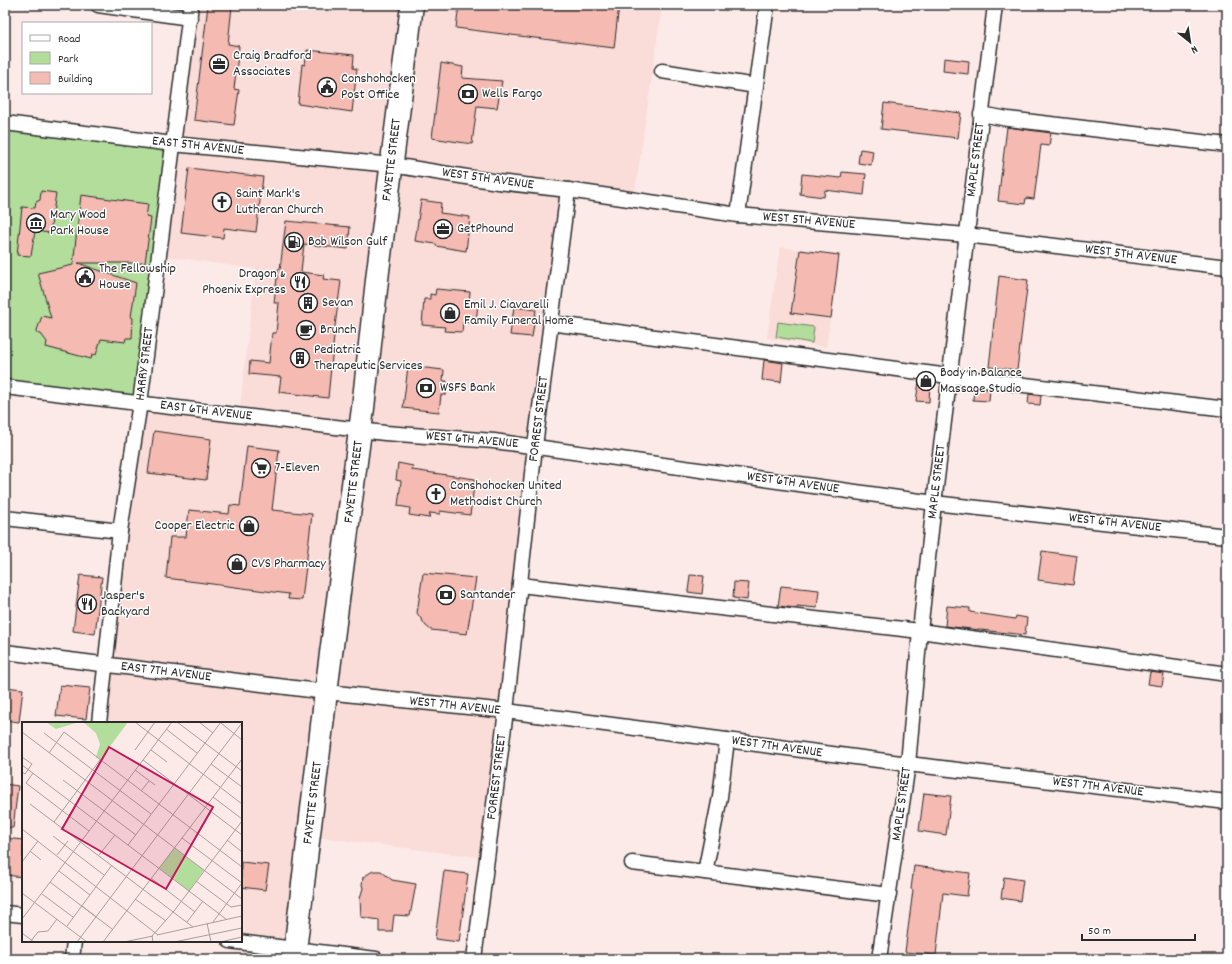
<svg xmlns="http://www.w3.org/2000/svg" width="1232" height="964" viewBox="0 0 1232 964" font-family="Dekko,sans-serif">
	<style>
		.built { fill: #fadcd8 }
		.green { fill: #b2dd9b; stroke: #6e8463 }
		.building { fill: #f5bab1; stroke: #2b2b2b }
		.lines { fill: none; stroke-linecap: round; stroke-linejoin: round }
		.street-casing { stroke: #2b2b2b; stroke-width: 17 }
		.primary-casing { stroke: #2b2b2b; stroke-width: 25 }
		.street { stroke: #fff; stroke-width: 14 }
		.primary { stroke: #fff; stroke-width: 22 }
		.labels { text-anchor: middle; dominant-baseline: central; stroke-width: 3; stroke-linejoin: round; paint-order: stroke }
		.poi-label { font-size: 14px; fill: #2b2b2b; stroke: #fff; text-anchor: start }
		.street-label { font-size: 14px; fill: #2b2b2b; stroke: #fff }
		.inset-road { fill: none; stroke: #a89e9c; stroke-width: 1 }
		.view { fill: #c2185b; fill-opacity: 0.15; stroke: #c2185b; stroke-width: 2 }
		.inset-edge { fill: none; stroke: #2b2b2b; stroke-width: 2 }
	</style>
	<rect width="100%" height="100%" fill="#fceae8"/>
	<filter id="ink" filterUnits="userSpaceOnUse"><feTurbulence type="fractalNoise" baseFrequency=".025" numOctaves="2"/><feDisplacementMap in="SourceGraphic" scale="8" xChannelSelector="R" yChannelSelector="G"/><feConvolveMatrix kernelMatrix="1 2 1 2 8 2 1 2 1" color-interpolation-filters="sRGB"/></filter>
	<g filter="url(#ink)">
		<g class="built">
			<polygon points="191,5 662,5 634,199 568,190 487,858 309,836 296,949 241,941 241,723 99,723 140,403 239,415 256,269 159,255"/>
			<polygon points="780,247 839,255 826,347 767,338"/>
		</g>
		<g class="green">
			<polygon points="5,123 173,144 140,403 5,387"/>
			<polygon points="778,322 814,327 812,343 776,337"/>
		</g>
		<g class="building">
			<polygon points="208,5 232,6 228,44 239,46 234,89 239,90 234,125 194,120"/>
			<polygon points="459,5 619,5 614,48 456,28"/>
			<polygon points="307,50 354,55 353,68 357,69 352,112 298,104 302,64 305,65"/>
			<polygon points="944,58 969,61 968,74 943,71"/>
			<polygon points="441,63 463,67 462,78 502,81 497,108 477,106 472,144 432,138"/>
			<polygon points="884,103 961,113 958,138 881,129"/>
			<polygon points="1007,127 1051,133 1049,146 1041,145 1034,199 1026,198 1025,204 998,201"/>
			<polygon points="860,149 873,151 871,165 858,163"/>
			<polygon points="189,168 263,177 256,232 224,228 223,238 181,233"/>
			<polygon points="842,172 866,174 864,195 825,190 824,197 800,194 802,174 841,178"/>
			<polygon points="41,191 56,193 50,233 35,231 31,256 17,255 22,207 35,208 36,202 40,200"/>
			<polygon points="81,195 148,204 146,217 151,218 145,263 78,263 136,283 131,317 133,318 132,338 126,338 125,342 101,339 96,355 92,354 91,359 46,347 47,342 41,334 36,333 42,316 51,318 38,273 73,265"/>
			<polygon points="421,200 441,203 440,213 470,217 466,251 436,246 436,244 415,241"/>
			<polygon points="286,221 350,227 348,249 304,244 301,272 324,275 323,279 341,281 335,326 328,398 279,392 281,377 249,374 250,361 269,363 272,333 276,333 279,303 274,303 278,269 280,269"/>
			<polygon points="800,250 839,255 831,318 791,313"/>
			<polygon points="999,276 1028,280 1017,370 989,367"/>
			<polygon points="436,289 470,292 469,303 478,303 476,323 463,322 462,332 444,331 445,327 422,325 424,299 430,299 430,294 435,295"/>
			<polygon points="514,307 536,310 532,337 510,335"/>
			<polygon points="764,360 783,363 781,382 762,380"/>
			<polygon points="408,366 444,370 443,381 447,381 446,395 441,395 439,412 403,408"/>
			<polygon points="919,381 930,382 929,402 916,401"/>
			<polygon points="974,388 990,389 989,401 973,400"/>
			<polygon points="1029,394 1041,396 1040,405 1028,404"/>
			<polygon points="154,431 211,439 206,480 148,473"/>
			<polygon points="247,446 279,450 272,510 312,514 302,600 288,599 289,594 166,578 170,537 186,537 189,510 229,514 230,505 240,506"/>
			<polygon points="398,463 413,466 412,470 475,479 470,515 440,511 440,514 430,513 429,518 409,515 410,508 398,506 401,481 396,480"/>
			<polygon points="1042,551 1077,556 1073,585 1038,580"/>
			<polygon points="423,573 476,578 467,634 431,630 426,626 417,613"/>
			<polygon points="80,575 102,577 95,634 73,631"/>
			<polygon points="690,575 704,576 702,594 688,592"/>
			<polygon points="734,582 749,583 747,600 733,598"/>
			<polygon points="781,586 819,590 817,608 797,606 797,608 778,606"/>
			<polygon points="947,606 970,608 970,612 1015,619 1016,616 1027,618 1025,635 945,626"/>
			<polygon points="1150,672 1164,674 1162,686 1148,684"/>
			<polygon points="60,685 90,688 86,719 56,716"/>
			<polygon points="5,687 23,689 19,722 5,720"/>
			<polygon points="5,784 18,786 13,828 5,827"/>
			<polygon points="924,793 951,796 946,835 919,831"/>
			<polygon points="5,838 23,840 23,877 5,875"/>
			<polygon points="241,862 269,865 265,890 241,887"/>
			<polygon points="914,866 970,873 967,896 943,893 936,955 905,952 913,890 911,889"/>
			<polygon points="373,871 381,871 392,880 416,884 410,916 394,915 392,932 379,932 379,920 361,917 360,898 363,888 362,885 363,877"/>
			<polygon points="444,871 468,874 459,942 435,939"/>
			<polygon points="1004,877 1023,880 1020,901 1001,898"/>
		</g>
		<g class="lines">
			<defs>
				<g id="street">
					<polyline points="98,5 190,18"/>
					<polyline points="662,71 756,86"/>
					<polyline points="981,114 1008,119 1227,145"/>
					<polyline points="5,123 173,144 392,165 498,182 568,190 738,215 966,235 1227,267"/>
					<polyline points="738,215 767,5"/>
					<polyline points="550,323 949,376 1227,409"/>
					<polyline points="5,387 385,433 494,441 934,503 1227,536"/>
					<polyline points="5,518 120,531"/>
					<polyline points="520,585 920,631 1227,674"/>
					<polyline points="5,652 326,692 506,711 908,764 1227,802"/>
					<polyline points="99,723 120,531 140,403 191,5"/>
					<polyline points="632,863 889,895"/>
					<polyline points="705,872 720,797 727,740"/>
					<polyline points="5,913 23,915"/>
					<polyline points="230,941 376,959"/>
					<polyline points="72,959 74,941"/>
					<polyline points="474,959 506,711 535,446 568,190"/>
					<polyline points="879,959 908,764 920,631 934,503 995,5"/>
				</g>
				<polyline id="primary" points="294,959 326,692 363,408 378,271 412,5"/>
			</defs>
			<use href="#street" class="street-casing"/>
			<use href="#primary" class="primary-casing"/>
			<use href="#street" class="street"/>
			<use href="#primary" class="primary"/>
		</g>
	</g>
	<defs>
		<symbol id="office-ring" viewBox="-11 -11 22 22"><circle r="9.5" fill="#fff" stroke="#2b2b2b" stroke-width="1.5"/><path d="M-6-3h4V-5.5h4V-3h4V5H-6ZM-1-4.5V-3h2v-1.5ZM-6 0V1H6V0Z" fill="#2b2b2b"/></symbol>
		<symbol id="civic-ring" viewBox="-11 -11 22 22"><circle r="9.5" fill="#fff" stroke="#2b2b2b" stroke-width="1.5"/><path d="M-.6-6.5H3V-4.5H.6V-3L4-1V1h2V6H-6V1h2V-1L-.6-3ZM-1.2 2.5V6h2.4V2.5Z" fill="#2b2b2b"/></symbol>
		<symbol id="bank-ring" viewBox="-11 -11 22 22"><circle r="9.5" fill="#fff" stroke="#2b2b2b" stroke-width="1.5"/><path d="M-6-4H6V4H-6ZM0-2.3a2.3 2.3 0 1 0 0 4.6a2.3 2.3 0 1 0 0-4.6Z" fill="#2b2b2b"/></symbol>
		<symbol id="church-ring" viewBox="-11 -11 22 22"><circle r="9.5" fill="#fff" stroke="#2b2b2b" stroke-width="1.5"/><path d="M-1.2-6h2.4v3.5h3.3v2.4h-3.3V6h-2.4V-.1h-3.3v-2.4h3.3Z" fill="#2b2b2b"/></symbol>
		<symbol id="museum-ring" viewBox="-11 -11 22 22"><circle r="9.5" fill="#fff" stroke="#2b2b2b" stroke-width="1.5"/><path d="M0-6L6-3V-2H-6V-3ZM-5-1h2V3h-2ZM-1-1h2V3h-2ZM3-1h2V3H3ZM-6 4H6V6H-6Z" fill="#2b2b2b"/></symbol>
		<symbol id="fuel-ring" viewBox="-11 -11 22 22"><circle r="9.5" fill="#fff" stroke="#2b2b2b" stroke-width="1.5"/><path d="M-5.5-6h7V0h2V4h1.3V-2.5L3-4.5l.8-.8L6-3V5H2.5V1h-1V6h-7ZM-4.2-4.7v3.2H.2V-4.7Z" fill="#2b2b2b"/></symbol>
		<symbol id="restaurant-ring" viewBox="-11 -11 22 22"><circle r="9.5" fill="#fff" stroke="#2b2b2b" stroke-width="1.5"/><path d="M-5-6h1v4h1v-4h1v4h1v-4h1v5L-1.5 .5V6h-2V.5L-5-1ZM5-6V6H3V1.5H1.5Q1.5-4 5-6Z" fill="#2b2b2b"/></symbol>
		<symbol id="building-ring" viewBox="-11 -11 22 22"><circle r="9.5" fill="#fff" stroke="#2b2b2b" stroke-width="1.5"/><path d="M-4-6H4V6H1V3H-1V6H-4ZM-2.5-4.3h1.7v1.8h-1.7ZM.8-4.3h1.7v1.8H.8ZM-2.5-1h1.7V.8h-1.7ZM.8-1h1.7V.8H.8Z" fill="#2b2b2b"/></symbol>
		<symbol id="shop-ring" viewBox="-11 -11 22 22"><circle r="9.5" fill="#fff" stroke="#2b2b2b" stroke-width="1.5"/><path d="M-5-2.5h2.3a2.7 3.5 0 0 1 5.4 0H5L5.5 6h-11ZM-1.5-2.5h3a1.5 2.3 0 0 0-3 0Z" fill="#2b2b2b"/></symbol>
		<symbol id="cafe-ring" viewBox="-11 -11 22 22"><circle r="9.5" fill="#fff" stroke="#2b2b2b" stroke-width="1.5"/><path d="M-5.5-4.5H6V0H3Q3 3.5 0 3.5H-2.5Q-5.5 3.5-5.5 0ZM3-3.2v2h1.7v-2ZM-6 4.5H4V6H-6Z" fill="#2b2b2b"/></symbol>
		<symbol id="supermarket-ring" viewBox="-11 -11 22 22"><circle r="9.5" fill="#fff" stroke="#2b2b2b" stroke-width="1.5"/><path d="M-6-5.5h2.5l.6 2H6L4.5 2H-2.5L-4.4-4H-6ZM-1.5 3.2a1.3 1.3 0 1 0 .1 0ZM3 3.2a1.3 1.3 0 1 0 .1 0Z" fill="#2b2b2b"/></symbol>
	</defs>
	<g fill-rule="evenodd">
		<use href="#office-ring" x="208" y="53" width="22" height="22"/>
		<use href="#civic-ring" x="316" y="76" width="22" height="22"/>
		<use href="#bank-ring" x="457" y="83" width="22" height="22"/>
		<use href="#church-ring" x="211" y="191" width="22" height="22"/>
		<use href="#museum-ring" x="25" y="212" width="22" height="22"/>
		<use href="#office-ring" x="432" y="218" width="22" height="22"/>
		<use href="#fuel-ring" x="283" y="231" width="22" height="22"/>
		<use href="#civic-ring" x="74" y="266" width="22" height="22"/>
		<use href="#restaurant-ring" x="289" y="271" width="22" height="22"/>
		<use href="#building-ring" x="297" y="292" width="22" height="22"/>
		<use href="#shop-ring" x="439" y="302" width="22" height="22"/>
		<use href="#cafe-ring" x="295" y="319" width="22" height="22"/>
		<use href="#building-ring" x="289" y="347" width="22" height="22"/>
		<use href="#shop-ring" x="915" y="370" width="22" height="22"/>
		<use href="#bank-ring" x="415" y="377" width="22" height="22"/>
		<use href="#supermarket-ring" x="250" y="457" width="22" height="22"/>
		<use href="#church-ring" x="425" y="483" width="22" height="22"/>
		<use href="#shop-ring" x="238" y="515" width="22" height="22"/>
		<use href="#shop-ring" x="226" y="553" width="22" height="22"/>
		<use href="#bank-ring" x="435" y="584" width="22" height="22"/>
		<use href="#restaurant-ring" x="76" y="593" width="22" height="22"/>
	</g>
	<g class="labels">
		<g class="poi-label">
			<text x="233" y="56">Craig Bradford<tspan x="233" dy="16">Associates</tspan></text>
			<text x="341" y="79">Conshohocken<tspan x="341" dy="16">Post Office</tspan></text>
			<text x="482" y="94">Wells Fargo</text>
			<text x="236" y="194">Saint Mark's<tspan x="236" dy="16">Lutheran Church</tspan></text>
			<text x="50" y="215">Mary Wood<tspan x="50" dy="16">Park House</tspan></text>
			<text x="457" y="229">GetPhound</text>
			<text x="308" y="242">Bob Wilson Gulf</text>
			<text x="99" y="269">The Fellowship<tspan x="99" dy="16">House</tspan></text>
			<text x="286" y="274" text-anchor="end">Dragon &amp;<tspan x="286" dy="16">Phoenix Express</tspan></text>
			<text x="322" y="303">Sevan</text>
			<text x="464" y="305">Emil J. Ciavarelli<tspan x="464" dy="16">Family Funeral Home</tspan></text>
			<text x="320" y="330">Brunch</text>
			<text x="314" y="350">Pediatric<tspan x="314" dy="16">Therapeutic Services</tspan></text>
			<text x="940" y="373">Body in Balance<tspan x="940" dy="16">Massage Studio</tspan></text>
			<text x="440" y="388">WSFS Bank</text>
			<text x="275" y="468">7-Eleven</text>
			<text x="450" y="486">Conshohocken United<tspan x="450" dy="16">Methodist Church</tspan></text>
			<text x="235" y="526" text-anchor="end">Cooper Electric</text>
			<text x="251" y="564">CVS Pharmacy</text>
			<text x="460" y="595">Santander</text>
			<text x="101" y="596">Jasper's<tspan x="101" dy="16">Backyard</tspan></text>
		</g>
		<g class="street-label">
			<text transform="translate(198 146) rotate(6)">EAST 5TH AVENUE</text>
			<text transform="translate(392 160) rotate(-83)">FAYETTE STREET</text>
			<text transform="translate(976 160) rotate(-83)">MAPLE STREET</text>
			<text transform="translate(488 179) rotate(8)">WEST 5TH AVENUE</text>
			<text transform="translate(809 221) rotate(5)">WEST 5TH AVENUE</text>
			<text transform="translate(1131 255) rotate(7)">WEST 5TH AVENUE</text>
			<text transform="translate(145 364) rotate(-83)">HARRY STREET</text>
			<text transform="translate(206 411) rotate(7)">EAST 6TH AVENUE</text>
			<text transform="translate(539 419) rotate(-83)">FORREST STREET</text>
			<text transform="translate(472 440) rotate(5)">WEST 6TH AVENUE</text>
			<text transform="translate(354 482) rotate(-83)">FAYETTE STREET</text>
			<text transform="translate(937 482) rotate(-83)">MAPLE STREET</text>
			<text transform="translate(793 483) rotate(8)">WEST 6TH AVENUE</text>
			<text transform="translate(1115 523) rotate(6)">WEST 6TH AVENUE</text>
			<text transform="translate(166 672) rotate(7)">EAST 7TH AVENUE</text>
			<text transform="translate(455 706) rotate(6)">WEST 7TH AVENUE</text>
			<text transform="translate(777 747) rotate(8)">WEST 7TH AVENUE</text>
			<text transform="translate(497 777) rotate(-83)">FORREST STREET</text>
			<text transform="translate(1098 787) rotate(7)">WEST 7TH AVENUE</text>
			<text transform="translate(313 803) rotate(-83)">FAYETTE STREET</text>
			<text transform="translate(902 804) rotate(-82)">MAPLE STREET</text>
		</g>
	</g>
	<g transform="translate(22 722)">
		<rect width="220" height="220" fill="#fceae8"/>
		<path d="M 24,0 L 57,0 L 34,7 ZM 61,0 L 106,0 L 78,38 L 74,35 L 78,22 L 74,11 ZM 152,126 L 182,148 L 167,169 L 137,146 Z" fill="#b2dd9b"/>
		<path class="inset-road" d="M 113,0 L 220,82M 155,0 L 220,49M 177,0 L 191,11M 199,1 L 220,18M 144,7 L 175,31M 0,10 L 220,177M 22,11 L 129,92M 113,28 L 133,0M 129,28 L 145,40M 27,31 L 42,10 L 220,145M 0,35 L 10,42 L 3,52 L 0,50M 121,38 L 220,113M 189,42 L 220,65M 0,43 L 204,197M 113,48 L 133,63M 11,51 L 4,61 L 67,109M 41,58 L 114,113M 119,69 L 127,59M 191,75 L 220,97M 8,82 L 171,205M 32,100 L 78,38M 0,107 L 136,213M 31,114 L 82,153M 160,116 L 220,161M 205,118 L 220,130M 106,123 L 199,0M 8,129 L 19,138M 35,133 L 46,119M 77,133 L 93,113M 0,140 L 16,119M 37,149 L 68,173M 129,156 L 173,190M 174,159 L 209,185 L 220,183M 28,160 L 90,207M 0,171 L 65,220M 20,172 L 51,195M 113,177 L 144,199M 60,184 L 73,194M 0,197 L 150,0M 165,200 L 181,179M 191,200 L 220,161M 185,201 L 189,220M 45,204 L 90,143M 0,211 L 12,220M 135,213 L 220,194M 8,220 L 16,210 L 26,209 L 35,197M 55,220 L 220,1M 81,220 L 220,37M 102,220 L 131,214M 131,220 L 130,214 L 152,189 L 220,99M 152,220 L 220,206M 198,220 L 220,215"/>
		<path class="view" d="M 87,25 L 191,85 L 144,167 L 40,107 Z"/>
		<rect width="220" height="220" class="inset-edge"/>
	</g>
	<rect width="1232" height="964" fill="none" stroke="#fff" stroke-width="20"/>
	<rect x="10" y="10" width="1212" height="944" fill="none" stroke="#2b2b2b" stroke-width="1.5" filter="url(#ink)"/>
	<rect x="22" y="22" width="130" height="72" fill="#ffffff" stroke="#aaaaaa"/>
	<rect x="30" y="35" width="20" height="6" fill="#ffffff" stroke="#aaaaaa"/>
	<text x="58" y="42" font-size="12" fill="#2b2b2b">Road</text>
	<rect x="30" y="52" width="20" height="12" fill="#b2dd9b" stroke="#aaaaaa"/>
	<text x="58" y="62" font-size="12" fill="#2b2b2b">Park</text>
	<rect x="30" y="72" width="20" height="12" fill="#f5bab1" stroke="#aaaaaa"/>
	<text x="58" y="82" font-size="12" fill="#2b2b2b">Building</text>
	<g transform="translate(1190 42) rotate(150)" stroke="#ffffff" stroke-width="3" paint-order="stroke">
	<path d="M0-3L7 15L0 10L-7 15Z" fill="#2b2b2b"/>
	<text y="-6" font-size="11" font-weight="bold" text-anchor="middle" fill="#2b2b2b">N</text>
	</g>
	<path d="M1082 934v6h113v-6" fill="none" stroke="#2b2b2b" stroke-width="2"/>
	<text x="1088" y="934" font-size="12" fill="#2b2b2b" stroke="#ffffff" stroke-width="3" paint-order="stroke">50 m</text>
</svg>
